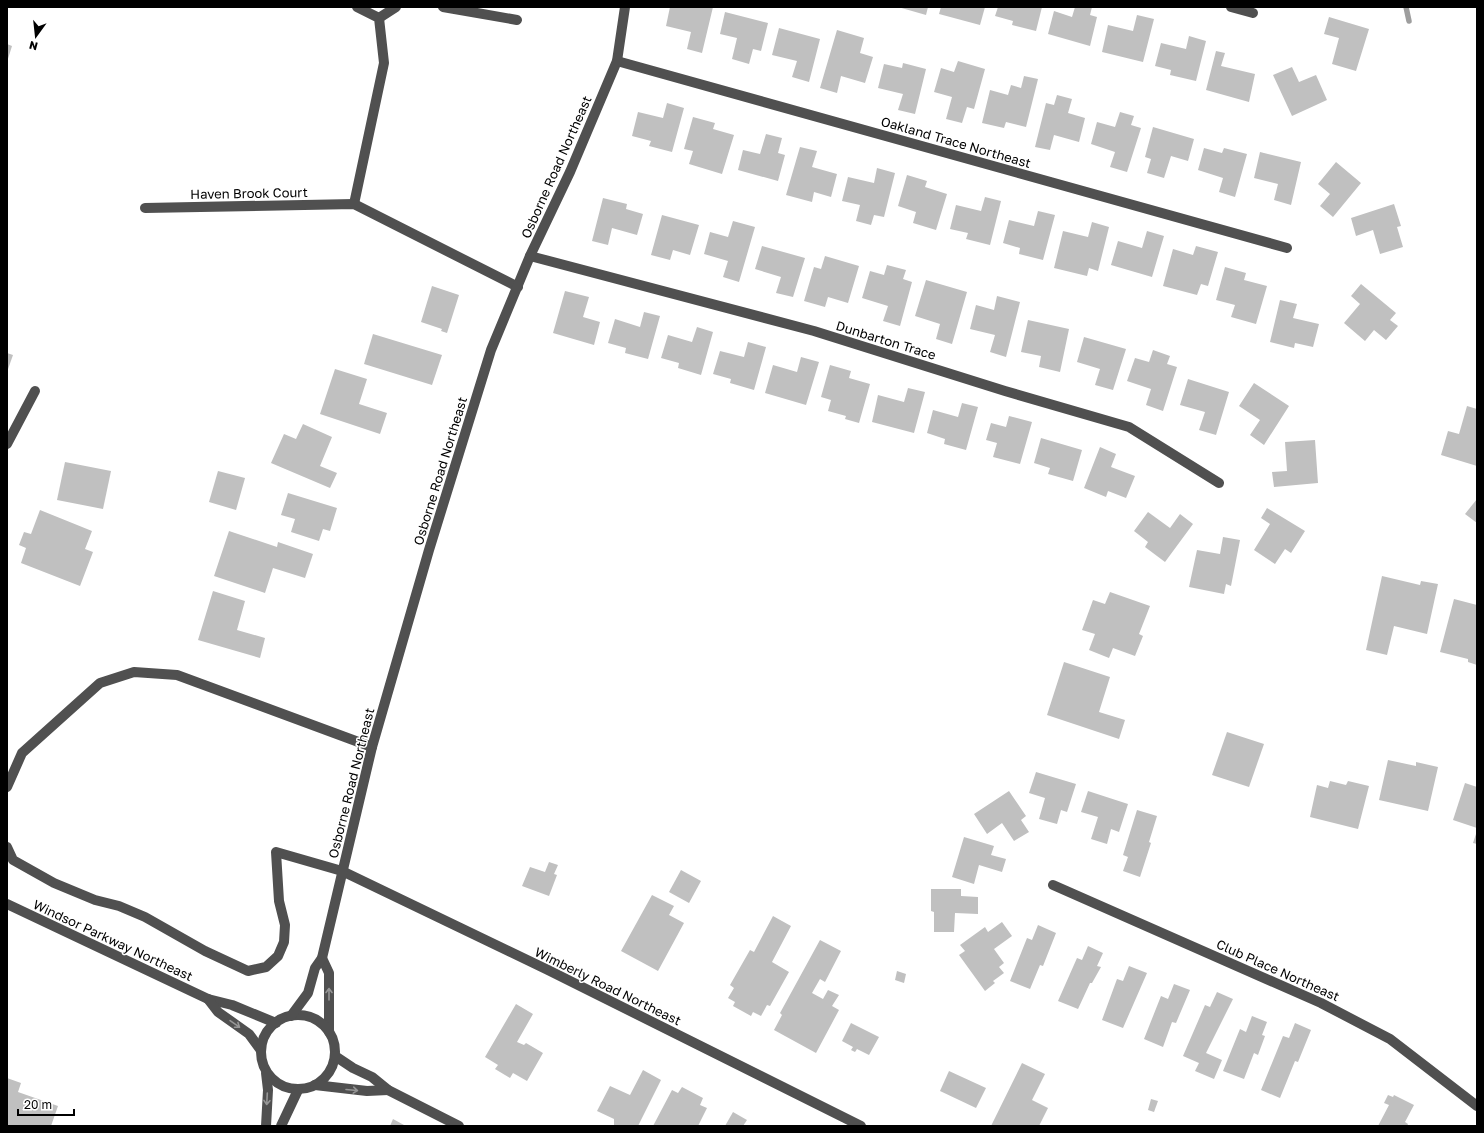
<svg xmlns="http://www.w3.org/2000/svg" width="1484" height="1133" viewBox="0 0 1484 1133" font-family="'Golos Text',sans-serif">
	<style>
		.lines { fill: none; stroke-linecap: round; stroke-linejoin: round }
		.stream { stroke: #9e9e9e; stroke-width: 5.5 }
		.building { fill: #c0c0c0 }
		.minor { stroke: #505050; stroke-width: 10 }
		.oneway { stroke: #969696 }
		.labels { text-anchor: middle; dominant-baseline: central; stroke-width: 3; stroke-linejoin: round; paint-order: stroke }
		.street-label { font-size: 13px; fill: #000; stroke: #fff }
	</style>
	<rect width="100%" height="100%" fill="#fff"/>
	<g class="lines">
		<polyline class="stream" points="1406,7 1409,21"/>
	</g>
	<g class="building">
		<polygon points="670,7 713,7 702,53 687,49 691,32 666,26"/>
		<polygon points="898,7 928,7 926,15"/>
		<polygon points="941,7 985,7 980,25 939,14"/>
		<polygon points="998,7 1042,7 1036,31 1012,25 1013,21 995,16"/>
		<polygon points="1075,7 1092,7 1090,15 1097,17 1090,46 1048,34 1054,11 1072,17"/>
		<polygon points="725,12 768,23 761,51 753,49 749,64 732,59 737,38 720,34"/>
		<polygon points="1137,15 1154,19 1143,62 1102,52 1108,25 1133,31"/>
		<polygon points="1329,17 1369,29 1356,71 1332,64 1339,38 1324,34"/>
		<polygon points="779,28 820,39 809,82 792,77 797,61 772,55"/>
		<polygon points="837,30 864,38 860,53 873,57 865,83 841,76 837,93 820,88"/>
		<polygon points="1189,36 1206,41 1196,81 1170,75 1171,70 1155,66 1161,43 1186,49"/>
		<polygon points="7,44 12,46 7,62"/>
		<polygon points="1216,51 1225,53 1221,66 1255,74 1249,102 1206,90"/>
		<polygon points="958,61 985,69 974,109 967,107 962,123 946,119 952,97 934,92 941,68 954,72"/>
		<polygon points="903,63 926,69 915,114 898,110 903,94 878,88 884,64 902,68"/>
		<polygon points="1292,67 1299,82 1316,75 1327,100 1292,116 1273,75"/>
		<polygon points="1024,76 1038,79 1026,127 1006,122 1004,128 982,123 990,90 1008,95 1011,85 1021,88"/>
		<polygon points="1057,95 1072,99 1068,113 1085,118 1079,142 1054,135 1050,150 1035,147 1046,103 1054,105"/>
		<polygon points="667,103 684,108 672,152 649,146 651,141 632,136 638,112 663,118"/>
		<polygon points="1120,112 1134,116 1131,125 1141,128 1127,172 1110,167 1115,152 1091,144 1097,122 1115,127"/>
		<polygon points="693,117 715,123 713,129 734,135 722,174 689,164 693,151 684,149"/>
		<polygon points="1153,127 1194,139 1188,161 1171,156 1164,178 1147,173 1151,159 1145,157"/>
		<polygon points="766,134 782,138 778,153 785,155 778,181 738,170 743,150 760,154"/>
		<polygon points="800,147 817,151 812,167 837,174 831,197 814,192 812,202 786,195"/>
		<polygon points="1204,148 1222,153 1224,148 1247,154 1235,197 1219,192 1223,178 1198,170"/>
		<polygon points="1260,152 1301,162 1291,205 1274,200 1278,184 1254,178"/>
		<polygon points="1336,162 1361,183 1333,217 1320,206 1330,194 1318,184"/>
		<polygon points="877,168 895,173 884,217 874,215 871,225 856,221 860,205 842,201 848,177 874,183"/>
		<polygon points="907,175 927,181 925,187 947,194 936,230 913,223 916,212 898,206"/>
		<polygon points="985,197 1001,201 990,245 966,239 968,233 950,229 956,205 981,211"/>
		<polygon points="603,198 627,204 626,209 643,214 637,235 612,228 608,245 592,241"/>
		<polygon points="1394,204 1401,226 1397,227 1403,247 1380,254 1373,230 1356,236 1351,218"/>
		<polygon points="1038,211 1055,215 1043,260 1019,254 1020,248 1003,243 1009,220 1034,226"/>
		<polygon points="662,215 699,225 690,255 673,250 670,260 651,255"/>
		<polygon points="733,221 755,227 739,282 723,277 728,261 704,254 710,232 728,237"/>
		<polygon points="1092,222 1109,227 1098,271 1089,268 1087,276 1054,268 1063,231 1088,237"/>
		<polygon points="1147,231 1164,236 1152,277 1111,265 1118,241 1142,248"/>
		<polygon points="762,246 805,258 793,297 776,293 781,277 755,269"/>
		<polygon points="1196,246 1218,252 1208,286 1201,284 1197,295 1163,286 1173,249 1193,255"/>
		<polygon points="825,256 859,266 848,303 828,297 825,307 804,301 814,267 821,269"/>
		<polygon points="887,265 906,270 903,279 912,282 900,326 883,321 888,306 862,298 870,271 884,275"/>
		<polygon points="1225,267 1246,273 1244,280 1267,286 1256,324 1231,317 1235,305 1216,300"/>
		<polygon points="926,280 967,292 952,344 936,339 940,324 915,316"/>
		<polygon points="1361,284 1396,313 1390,320 1398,326 1386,340 1374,330 1365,341 1344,323 1360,304 1351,296"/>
		<polygon points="432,286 459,295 447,333 441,331 442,329 421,322"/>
		<polygon points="565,291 589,297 583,317 600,322 594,345 553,333"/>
		<polygon points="997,296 1020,302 1006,357 990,352 995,335 970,329 976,305 994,310"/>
		<polygon points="1280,300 1297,304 1293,318 1319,324 1313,347 1295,343 1294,348 1270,342"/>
		<polygon points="644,312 660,316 648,359 625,353 626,348 608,343 615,319 640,327"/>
		<polygon points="1028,320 1069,329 1060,372 1039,367 1041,356 1021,352"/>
		<polygon points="697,327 713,332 701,375 678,368 679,363 661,358 668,335 692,342"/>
		<polygon points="373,334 442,355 432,385 364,364"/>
		<polygon points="1084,337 1126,349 1113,390 1095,385 1100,369 1077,362"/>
		<polygon points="748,342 766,347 754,390 730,383 731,379 713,374 720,351 744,357"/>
		<polygon points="1153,350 1170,356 1167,364 1177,367 1163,411 1146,405 1151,389 1127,381 1135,358 1149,362"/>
		<polygon points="7,353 13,355 7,372"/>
		<polygon points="801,357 819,362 806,405 765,393 773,365 797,372"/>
		<polygon points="830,365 851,371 849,378 870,384 859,423 845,419 846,416 828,411 831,400 821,397"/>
		<polygon points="335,369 367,379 359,404 387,413 380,434 320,414"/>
		<polygon points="1188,379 1229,392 1216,435 1199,430 1205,412 1180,405"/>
		<polygon points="1254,383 1289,406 1264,445 1250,435 1260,420 1239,406"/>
		<polygon points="908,388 925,392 914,433 872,422 878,395 904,402"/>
		<polygon points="962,403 978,407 966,450 944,444 945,439 927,433 933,410 958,417"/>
		<polygon points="1467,406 1477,409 1477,466 1441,455 1448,431 1459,434"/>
		<polygon points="1009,416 1032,422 1020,464 993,457 997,443 986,440 991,423 1006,427"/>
		<polygon points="303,424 332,437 320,466 337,473 330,488 271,463 284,434 296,439"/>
		<polygon points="1041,438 1082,450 1073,481 1048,474 1050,468 1034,463"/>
		<polygon points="1315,440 1318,483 1274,487 1272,472 1287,471 1285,442"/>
		<polygon points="1100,447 1116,454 1111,467 1135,476 1126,498 1108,491 1106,497 1084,488"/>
		<polygon points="65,462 111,471 103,509 57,500"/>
		<polygon points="218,471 245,478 236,510 209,502"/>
		<polygon points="288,493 337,508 330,531 323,529 319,541 291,532 295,519 281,515"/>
		<polygon points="1477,499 1477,523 1465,514"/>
		<polygon points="1267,508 1305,531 1291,553 1285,549 1275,564 1254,550 1270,524 1261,518"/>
		<polygon points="40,510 92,531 85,549 93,552 80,586 21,563 26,548 19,545 24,532 31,534"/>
		<polygon points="1148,512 1170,528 1180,514 1193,524 1165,562 1145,547 1148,542 1134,531"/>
		<polygon points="229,531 277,547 278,542 313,554 305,578 273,568 265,593 214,576"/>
		<polygon points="1223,537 1240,540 1231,586 1226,584 1224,594 1189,587 1197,550 1220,554"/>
		<polygon points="1382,576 1420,585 1421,581 1438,584 1427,634 1394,626 1387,655 1366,650"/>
		<polygon points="213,591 245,601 237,630 265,638 260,658 198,640"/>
		<polygon points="1110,592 1150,606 1139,634 1143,636 1135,656 1113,648 1109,658 1089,650 1095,634 1082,630 1093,600 1105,604"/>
		<polygon points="1454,599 1477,605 1477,665 1468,662 1468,659 1440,652"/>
		<polygon points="1064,662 1110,677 1099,712 1125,720 1119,739 1047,715"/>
		<polygon points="1227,732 1264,744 1249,787 1212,775"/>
		<polygon points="1388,760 1416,766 1416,762 1438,767 1428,811 1379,800"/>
		<polygon points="1036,772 1076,784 1067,812 1061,810 1057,824 1039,819 1045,798 1029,793"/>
		<polygon points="1330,781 1346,785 1348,781 1369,786 1358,829 1310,817 1317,785 1328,788"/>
		<polygon points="1465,783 1477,787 1477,828 1453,820"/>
		<polygon points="1009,791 1026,816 1021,820 1029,832 1014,841 1002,823 987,834 974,814"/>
		<polygon points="1088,791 1128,804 1119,832 1111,829 1107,844 1091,839 1098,817 1081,812"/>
		<polygon points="1137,810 1157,816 1149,842 1151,843 1140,877 1123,871 1128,857 1123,855"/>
		<polygon points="1477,831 1477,844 1473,843"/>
		<polygon points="964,837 994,846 991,855 1006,859 1002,872 979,865 974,884 952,877"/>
		<polygon points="549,862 558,865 554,874 557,875 549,896 522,886 530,867 545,872"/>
		<polygon points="681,870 701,881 689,903 669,892"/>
		<polygon points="931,889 961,889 961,896 978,897 978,914 955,913 954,932 934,932 934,912 931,911"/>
		<polygon points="652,895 674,906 669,915 684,923 658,971 621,951"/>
		<polygon points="773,916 791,926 772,962 789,972 770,1006 767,1005 761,1016 753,1012 751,1016 733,1006 735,1002 728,998 734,988 730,985 750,950 754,952"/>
		<polygon points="1002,922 1012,936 994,949 1004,963 999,967 1004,973 993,981 995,983 985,991 959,955 965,951 960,945 985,927 988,932"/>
		<polygon points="1038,925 1056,933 1043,966 1040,965 1030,989 1010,981 1027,938 1032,940"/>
		<polygon points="820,940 841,951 825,982 820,979 812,993 823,999 828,990 839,995 832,1006 839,1010 816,1053 774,1030 782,1015 780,1013"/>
		<polygon points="1088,946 1103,953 1097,966 1101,967 1092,983 1090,983 1078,1009 1058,1001 1077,958 1082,960"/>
		<polygon points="1129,966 1147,973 1123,1028 1102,1020 1117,979 1123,981"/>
		<polygon points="897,971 906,974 904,983 895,980"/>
		<polygon points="1174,984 1190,990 1176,1023 1172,1022 1163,1047 1144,1039 1161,996 1168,999"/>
		<polygon points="1217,992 1233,999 1206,1053 1222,1060 1214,1079 1195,1071 1199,1063 1183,1056 1205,1005 1210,1007"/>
		<polygon points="516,1004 533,1014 517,1042 524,1045 526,1043 543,1053 527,1081 513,1073 510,1078 495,1069 498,1065 485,1057"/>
		<polygon points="1252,1016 1267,1022 1262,1035 1265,1036 1258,1055 1254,1053 1244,1079 1223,1071 1240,1029 1246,1032"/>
		<polygon points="851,1023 879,1037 869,1055 857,1049 855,1052 851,1050 853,1047 842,1041"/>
		<polygon points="1295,1023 1311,1030 1298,1062 1295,1061 1280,1098 1261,1090 1283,1036 1289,1038"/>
		<polygon points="1022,1063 1045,1074 1032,1100 1048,1108 1039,1126 991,1126"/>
		<polygon points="643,1070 661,1080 638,1126 614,1126 614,1119 597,1111 610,1086 630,1095"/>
		<polygon points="949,1071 986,1088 976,1108 940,1091"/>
		<polygon points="7,1078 21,1083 18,1092 58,1106 51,1126 7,1126"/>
		<polygon points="682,1087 703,1098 700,1105 707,1108 698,1126 653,1126 672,1090 678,1093"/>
		<polygon points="1388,1095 1393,1097 1394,1095 1414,1105 1405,1122 1408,1124 1407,1126 1378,1126 1389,1105 1384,1103"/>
		<polygon points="1151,1099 1158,1101 1154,1112 1148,1110"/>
		<polygon points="733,1112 747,1120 743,1126 725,1126"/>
		<polygon points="393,1119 404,1125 404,1126 390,1126"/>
	</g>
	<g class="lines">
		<g class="minor">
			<polyline points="443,7 517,20"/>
			<polyline points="1231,7 1253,13"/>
			<polyline points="379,18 396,7"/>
			<polyline points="617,61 1287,248"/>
			<polyline points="354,204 384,63 379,18 357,7"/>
			<polyline points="145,208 354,204 518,287"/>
			<polyline points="530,256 814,331 1005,391 1129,427 1219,483"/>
			<polyline points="7,444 35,391"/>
			<polyline points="7,787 22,753 100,683 134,672 177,675 372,747"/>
			<polyline points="7,847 13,860 54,883 95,900 119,906 145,917 205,951 248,971 266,967 278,956 284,942 285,925 279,901 276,852 342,871 548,970 861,1126"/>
			<polyline points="1053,885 1321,1003 1390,1039 1477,1106"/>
			<polyline points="7,904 208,999 232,1005 276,1023"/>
			<polyline points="322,958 329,973 329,1032"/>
			<polyline points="208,999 218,1012 249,1034 260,1049"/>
			<circle cx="298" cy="1052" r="37"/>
			<polyline points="291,1016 308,993 315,968 322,958 372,747 429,550 491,350 530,256 570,172 617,61 625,7"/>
			<polyline points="335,1056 353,1068 372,1077 388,1090 459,1126"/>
			<polyline points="315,1085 367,1091 388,1090"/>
			<polyline points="266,1126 268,1090 266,1073"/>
			<polyline points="281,1126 298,1090"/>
		</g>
	</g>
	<defs><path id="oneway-shaft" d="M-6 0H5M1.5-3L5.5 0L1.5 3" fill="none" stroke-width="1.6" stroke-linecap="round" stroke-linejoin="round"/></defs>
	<g class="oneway">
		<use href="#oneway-shaft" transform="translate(329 994) rotate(-90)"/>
		<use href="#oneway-shaft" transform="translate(235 1024) rotate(35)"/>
		<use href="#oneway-shaft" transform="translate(352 1090) rotate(5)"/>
		<use href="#oneway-shaft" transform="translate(267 1099) rotate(93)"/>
	</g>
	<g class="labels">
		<g class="street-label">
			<text transform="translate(956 142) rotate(16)">Oakland Trace Northeast</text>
			<text transform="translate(556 167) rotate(-66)">Osborne Road Northeast</text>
			<text transform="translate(249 193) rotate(-1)">Haven Brook Court</text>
			<text transform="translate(886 340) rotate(17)">Dunbarton Trace</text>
			<text transform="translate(440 471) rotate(-73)">Osborne Road Northeast</text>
			<text transform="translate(351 783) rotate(-76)">Osborne Road Northeast</text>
			<text transform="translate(113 940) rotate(25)">Windsor Parkway Northeast</text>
			<text transform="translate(1278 970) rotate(24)">Club Place Northeast</text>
			<text transform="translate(608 986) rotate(26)">Wimberly Road Northeast</text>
		</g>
	</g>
	<rect width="1484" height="1133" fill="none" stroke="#000000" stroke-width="16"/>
	<g transform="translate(36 36) rotate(195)" stroke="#ffffff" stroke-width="3" paint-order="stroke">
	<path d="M0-3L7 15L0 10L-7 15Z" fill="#000000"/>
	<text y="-6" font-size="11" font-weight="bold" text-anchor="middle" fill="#000000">N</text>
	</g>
	<path d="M18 1109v6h56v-6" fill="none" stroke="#000000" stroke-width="2"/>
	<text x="24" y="1109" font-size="12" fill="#000000" stroke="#ffffff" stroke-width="3" paint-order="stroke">20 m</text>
</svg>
